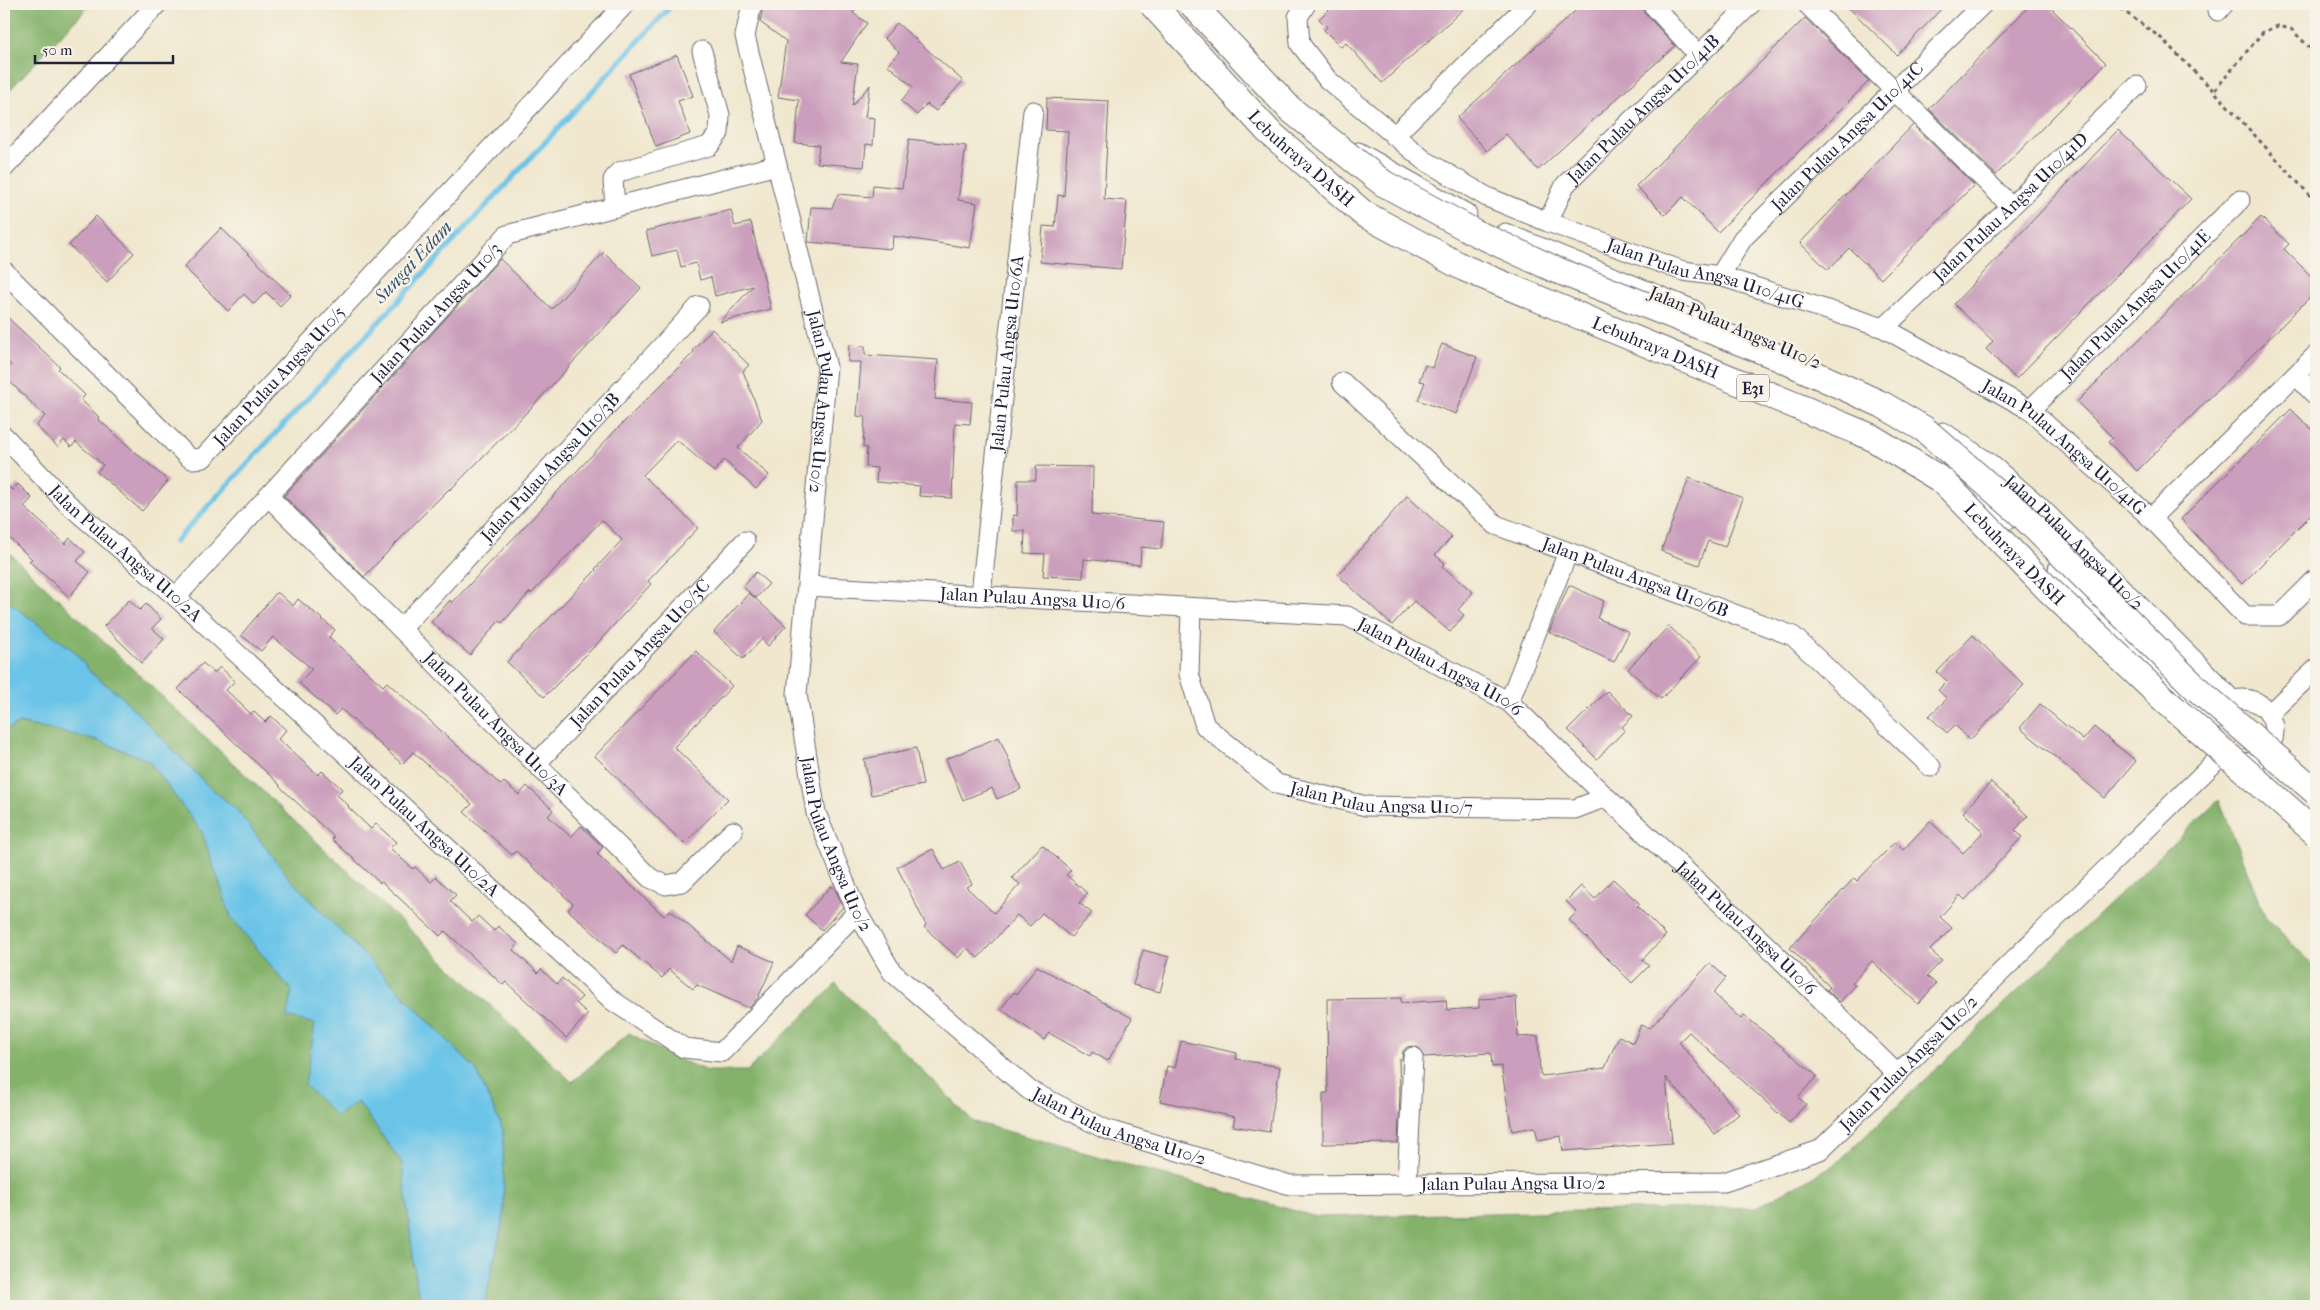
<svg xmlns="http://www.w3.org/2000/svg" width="2320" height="1310" viewBox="0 0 2320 1310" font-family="'IM FELL French Canon',serif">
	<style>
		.forest { fill: #84b26b; stroke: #536a53 }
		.water { fill: #6bc4e8; stroke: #467392 }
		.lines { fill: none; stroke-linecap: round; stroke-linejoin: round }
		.stream { stroke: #6bc4e8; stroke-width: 5.5 }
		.building { fill: #ca9ebc }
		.minor-casing { stroke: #6a676e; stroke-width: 21 }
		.path { stroke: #6a676e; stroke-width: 3; stroke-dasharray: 4 4; stroke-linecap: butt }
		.minor { stroke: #fff; stroke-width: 19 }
		.highway-bridge-casing { stroke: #6a676e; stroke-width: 28; stroke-linecap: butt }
		.highway-bridge { stroke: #fff; stroke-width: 26 }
		.labels { text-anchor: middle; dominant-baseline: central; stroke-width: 5; stroke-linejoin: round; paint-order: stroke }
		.shield { fill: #f7f3e8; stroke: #62616f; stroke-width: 1 }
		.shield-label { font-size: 16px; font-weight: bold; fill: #22223b }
		.street-label { font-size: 18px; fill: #22223b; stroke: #f7f3e8 }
		.water-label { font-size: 19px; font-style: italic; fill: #38536f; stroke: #f7f3e8 }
	</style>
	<rect width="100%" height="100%" fill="#f7f3e8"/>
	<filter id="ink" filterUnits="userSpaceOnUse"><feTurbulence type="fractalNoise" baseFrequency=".02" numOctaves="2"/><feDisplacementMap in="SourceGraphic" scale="10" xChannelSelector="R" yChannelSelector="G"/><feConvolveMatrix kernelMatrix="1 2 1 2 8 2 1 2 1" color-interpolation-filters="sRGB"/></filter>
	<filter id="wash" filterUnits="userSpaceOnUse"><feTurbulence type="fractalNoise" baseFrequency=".0096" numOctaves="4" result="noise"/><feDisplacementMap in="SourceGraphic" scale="20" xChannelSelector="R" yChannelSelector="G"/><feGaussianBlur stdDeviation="1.12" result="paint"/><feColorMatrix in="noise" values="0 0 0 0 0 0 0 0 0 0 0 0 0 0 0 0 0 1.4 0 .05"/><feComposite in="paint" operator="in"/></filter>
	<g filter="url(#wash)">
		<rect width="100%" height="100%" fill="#f0e7ce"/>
		<g class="forest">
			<polygon points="4,4 91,4 4,96"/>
			<polygon points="4,548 572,1082 629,1033 677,1059 708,1071 747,1071 836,984 974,1122 1317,1217 1757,1207 1837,1163 2219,800 2265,916 2316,968 2316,1306 484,1306 504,1215 503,1130 476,1070 290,879 237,810 207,785 121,696 91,673 74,651 4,599"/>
			<polygon points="18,723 94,739 148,760 202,832 231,917 292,991 315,1024 358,1102 402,1163 416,1281 422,1306 4,1306 4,731"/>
		</g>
		<polygon class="water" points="4,599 74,651 91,673 121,696 207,785 237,810 290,879 476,1070 503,1130 504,1215 484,1306 422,1306 416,1281 402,1163 358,1102 336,1116 305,1085 315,1024 287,1017 292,991 231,917 202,832 148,760 94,739 19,723 4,731"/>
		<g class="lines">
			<polyline class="stream" points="175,542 673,4"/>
		</g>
		<g id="blocks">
			<g class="building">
				<polygon points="764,4 859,4 853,13 867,23 841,62 858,64 852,106 870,85 865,117 875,118 873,145 866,144 864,167 817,163 819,145 795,143 799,100 778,97 786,41 760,22"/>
				<polygon points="1334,4 1469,4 1382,83 1346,43 1341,47 1324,30 1327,27 1319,19"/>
				<polygon points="1583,4 1641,4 1644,12 1675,46 1538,170 1506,134 1487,151 1457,118"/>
				<polygon points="1845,4 1946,4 1897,55"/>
				<polygon points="2031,4 2047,4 2106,63 1996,175 1929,109"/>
				<polygon points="1805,18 1869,81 1718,232 1683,197 1665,215 1636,186"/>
				<polygon points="897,23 963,81 936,111 927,104 917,115 901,101 913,87 888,65 899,52 884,38"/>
				<polygon points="677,55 693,96 678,101 690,134 656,147 629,74"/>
				<polygon points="1047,98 1109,101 1104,199 1127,201 1121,269 1040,262 1043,226 1055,227 1058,195 1064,196 1068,131 1046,130"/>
				<polygon points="1913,125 1974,185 1881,279 1849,248 1828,270 1800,243"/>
				<polygon points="2118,130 2191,199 2016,379 1986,349 1993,341 1954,304"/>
				<polygon points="909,139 966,146 958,200 977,203 970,248 893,236 892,249 808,242 811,207 832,208 838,194 872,197 873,185 902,188"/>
				<polygon points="731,210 735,226 751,222 771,309 720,322 753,286 715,296 711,277 700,280 696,263 681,267 677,250 652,256 646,231"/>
				<polygon points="96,216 134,253 107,282 69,245"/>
				<polygon points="2261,217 2289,244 2284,249 2316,281 2316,291 2137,471 2108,442 2113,438 2077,402"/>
				<polygon points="221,228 291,295 280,306 266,292 254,304 244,294 228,311 184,267"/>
				<polygon points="604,252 641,288 532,407 450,490 449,489 418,520 364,577 284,496 500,259 552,309"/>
				<polygon points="4,314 60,367 58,369 85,395 81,400 99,417 98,419 168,481 142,511 97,472 103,465 76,442 71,447 64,440 58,447 36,426 45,416 4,376 4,373 11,365 4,358"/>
				<polygon points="712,329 749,365 743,371 762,420 738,448 769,475 756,489 724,460 714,472 677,440 643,475 698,528 648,581 651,584 595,646 544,697 507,662 596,570 595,569 622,540 602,520 531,594 530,592 502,623 499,621 470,655 431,622 450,600 452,603 614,432 694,352 693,350"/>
				<polygon points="1442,344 1477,357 1456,414 1418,400 1425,382 1419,381 1425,365 1432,368"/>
				<polygon points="849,345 865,346 865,355 938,360 935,399 972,402 970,424 955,423 952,498 919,496 920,486 876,482 877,468 866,467 867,448 863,447 865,417 857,416 861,362 848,362"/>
				<polygon points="2291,409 2316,434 2316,510 2242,584 2181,519"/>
				<polygon points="1036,466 1093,467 1092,515 1164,522 1161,549 1141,547 1140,565 1084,559 1083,578 1043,576 1045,554 1024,553 1025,531 1013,531 1013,515 1017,516 1018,480 1036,480"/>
				<polygon points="1689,478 1743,498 1725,547 1708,541 1699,565 1661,551"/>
				<polygon points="4,482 12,490 18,484 32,498 24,507 65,544 70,538 85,552 77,561 90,572 69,597 29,561 32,559 4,533"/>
				<polygon points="1407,496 1452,537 1435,555 1445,563 1442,566 1473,592 1458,610 1464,615 1450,632 1414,601 1392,625 1338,575"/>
				<polygon points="756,572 769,584 756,598 743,587"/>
				<polygon points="1569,585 1604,601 1597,618 1629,632 1614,662 1549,632"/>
				<polygon points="277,592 293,606 298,599 335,630 329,637 383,686 387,682 501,785 504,782 519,795 527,786 553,810 548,816 571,837 581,826 603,847 597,854 664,916 670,910 731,961 737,946 774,962 758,998 749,1008 697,985 693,989 669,969 662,978 623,945 616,953 568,910 573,904 516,851 512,855 464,812 472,804 413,752 402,764 341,709 335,715 299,683 312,669 273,637 261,651 241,635"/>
				<polygon points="749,593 786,626 768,646 762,639 743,659 714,632"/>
				<polygon points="129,600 140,610 146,604 161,619 152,628 164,639 142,663 104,626"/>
				<polygon points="1669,626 1701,657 1661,699 1628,669"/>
				<polygon points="1973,635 2024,685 1970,740 1955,725 1947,733 1929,716 1947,699 1938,690 1947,681 1937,672"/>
				<polygon points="696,651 732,686 674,747 728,799 684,844 595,756"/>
				<polygon points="203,663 214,673 220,667 235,681 226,690 251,714 254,712 265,722 271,716 286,730 278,739 318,775 322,771 342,789 337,795 349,806 348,807 371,829 376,824 396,842 390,848 413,869 415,867 431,882 436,877 456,895 450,901 472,922 478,916 494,931 498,926 518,944 513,950 538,973 541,969 557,984 562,978 582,997 576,1003 588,1014 566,1038 506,982 503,985 445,931 440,936 382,882 380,883 332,839 334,837 279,786 280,785 178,689"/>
				<polygon points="1607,691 1633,716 1622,727 1625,730 1597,759 1568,730"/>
				<polygon points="2040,704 2083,740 2094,727 2136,761 2105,798 2020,728"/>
				<polygon points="999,737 1021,789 997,799 992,788 963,800 946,759"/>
				<polygon points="916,748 923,785 871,795 864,759"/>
				<polygon points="1991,782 2028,816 2015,830 2022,837 1995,866 1996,867 1965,900 1960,895 1940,917 1952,928 1930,950 1942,961 1927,976 1936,984 1918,1004 1872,961 1852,983 1855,986 1840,1002 1827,990 1830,987 1790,948 1854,878 1857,881 1895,842 1903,850 1930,821 1963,853 1983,832 1963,812"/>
				<polygon points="1042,845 1071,870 1066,875 1087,893 1079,903 1092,913 1071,937 1042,913 1030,926 1017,915 978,958 967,948 958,958 924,927 926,925 897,867 933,849 944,870 960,862 972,884 966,887 994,913 1020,884 1012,878"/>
				<polygon points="1613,879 1640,904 1637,906 1666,935 1642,960 1649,966 1632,983 1569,920 1577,912 1566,901 1581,886 1595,899"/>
				<polygon points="831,886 835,889 843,907 822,930 805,915"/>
				<polygon points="1143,950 1169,957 1160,992 1133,985"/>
				<polygon points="1710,963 1726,978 1713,993 1741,1019 1744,1015 1817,1076 1798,1097 1806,1104 1789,1123 1689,1032 1679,1042 1739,1114 1715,1134 1666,1077 1672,1143 1563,1151 1561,1136 1538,1140 1535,1127 1512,1131 1501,1066 1492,1067 1491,1053 1424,1057 1419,1048 1413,1046 1407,1047 1403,1051 1402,1059 1399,1059 1400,1094 1398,1143 1323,1144 1323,1093 1328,1093 1327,999 1401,998 1401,1003 1446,1000 1447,1010 1479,1008 1479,999 1516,997 1518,1037 1538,1036 1540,1073 1542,1076 1605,1068 1619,1036 1633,1043 1641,1025 1650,1028"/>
				<polygon points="1037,966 1132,1018 1108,1061 1092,1052 1090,1056 1049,1033 1044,1040 1001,1009 1014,992 1017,994"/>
				<polygon points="1181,1041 1237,1053 1236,1059 1280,1067 1269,1132 1233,1126 1235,1117 1160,1101 1167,1066 1175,1068"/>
			</g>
		</g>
	</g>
	<g filter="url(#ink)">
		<use href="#blocks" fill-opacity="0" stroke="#6a676e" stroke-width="1"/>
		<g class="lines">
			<defs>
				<g id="minor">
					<path id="s1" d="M 752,4 L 745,36 L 827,367 L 797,694 L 816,813 L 857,912 L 892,972 L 1029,1090 L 1105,1129 L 1290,1185 L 1724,1182 L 1820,1150 L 2221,756"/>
					<path id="s2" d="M 1306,4 L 1298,17 L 1300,44 L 1328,80 L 1424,160 L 1487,197 L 1548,222 L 1683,271 L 1720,276 L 1884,328 L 2030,410 L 2151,518 L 2245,616 L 2279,616 L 2316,579"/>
					<polyline points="1652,4 1698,55"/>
					<polyline points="1807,4 2011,206"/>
					<polyline points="2218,11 2224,4"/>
					<polyline points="1394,136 1528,4"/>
					<polyline points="1358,152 1467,214"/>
					<polyline points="4,168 157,4"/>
					<polyline points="615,207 613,180 619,172 709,146 719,133 720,115 702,51"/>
					<path id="s3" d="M 1548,222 L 1565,185 L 1751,4"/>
					<polyline points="1505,233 1694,310"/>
					<path id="s4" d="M 4,271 L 187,456 L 192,459 L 203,458 L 625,4"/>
					<path id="s5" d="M 1720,276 L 1743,238 L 1983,4"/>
					<path id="s6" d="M 1884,328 L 2137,86"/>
					<polyline points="2296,375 2316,396"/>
					<path id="s7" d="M 1342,382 L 1496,525 L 1793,636 L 1931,767"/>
					<path id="s8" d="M 2030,410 L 2240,200"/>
					<path id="s9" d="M 1943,432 L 1989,463 L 2038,505 L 2197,663 L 2232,700"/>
					<path id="s10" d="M 4,436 L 67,503 L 176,597 L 613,1001 L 684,1048 L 722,1052 L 857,912"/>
					<polyline points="1949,475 2009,519"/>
					<path id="s11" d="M 268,496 L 650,878 L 666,885 L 682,882 L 733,831"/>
					<polyline points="2151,518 2316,355"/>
					<polyline points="2058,569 2211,723"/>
					<path id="s12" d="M 808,586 L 1347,616 L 1509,702 L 1606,797 L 1767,946 L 1897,1074"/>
					<path id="s13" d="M 981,594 L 1033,111"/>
					<path id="s14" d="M 176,597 L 507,235 L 777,165"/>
					<path id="s15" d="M 1191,609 L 1189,674 L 1205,726 L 1277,784 L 1366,806 L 1575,809 L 1606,797"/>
					<path id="s16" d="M 401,629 L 699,306"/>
					<circle cx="2242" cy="731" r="32"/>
					<polyline points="1509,702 1568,552"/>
					<polyline points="2269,714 2316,669"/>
					<path id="s17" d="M 536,764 L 745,541"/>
					<polyline points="1407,1185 1413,1057"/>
				</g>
			</defs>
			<use href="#minor" class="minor-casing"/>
			<g class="path">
				<polyline points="2114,4 2161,38 2214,91"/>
				<polyline points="2316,54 2291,29 2278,26 2263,32 2214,91 2316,202"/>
			</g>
			<use href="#minor" class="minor"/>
			<defs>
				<g id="highway-bridge">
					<path id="s18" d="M 1152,4 L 1268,131 L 1364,214 L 1464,268 L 1871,437 L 1943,481 L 2047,588 L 2168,703 L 2316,833"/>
					<polyline points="1192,4 1290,109 1383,183 1476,233 1554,269 1773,355 1883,405 1924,429 2019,512 2196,688 2316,792"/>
				</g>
			</defs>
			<use href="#highway-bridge" class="highway-bridge-casing"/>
			<use href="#highway-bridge" class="highway-bridge"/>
		</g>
	</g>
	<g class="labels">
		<rect class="shield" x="1737" y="374.5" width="32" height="27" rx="4"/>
		<g class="shield-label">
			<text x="1753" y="388">E31</text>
		</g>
		<g class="street-label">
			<text stroke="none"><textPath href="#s3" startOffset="150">Jalan Pulau Angsa U10/41B</textPath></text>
			<text stroke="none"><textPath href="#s5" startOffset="190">Jalan Pulau Angsa U10/41C</textPath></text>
			<text stroke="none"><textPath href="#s18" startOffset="215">Lebuhraya DASH</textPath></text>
			<text stroke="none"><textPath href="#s6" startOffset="175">Jalan Pulau Angsa U10/41D</textPath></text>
			<text stroke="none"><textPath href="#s2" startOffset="518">Jalan Pulau Angsa U10/41G</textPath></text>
			<text stroke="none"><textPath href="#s8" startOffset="149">Jalan Pulau Angsa U10/41E</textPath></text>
			<text stroke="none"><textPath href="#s14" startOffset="385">Jalan Pulau Angsa U10/3</textPath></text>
			<text transform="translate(1735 328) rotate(23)">Jalan Pulau Angsa U10/2</text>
			<text stroke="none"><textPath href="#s18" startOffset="620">Lebuhraya DASH</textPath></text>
			<text stroke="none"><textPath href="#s13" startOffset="242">Jalan Pulau Angsa U10/6A</textPath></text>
			<text stroke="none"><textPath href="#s4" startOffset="389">Jalan Pulau Angsa U10/5</textPath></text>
			<text stroke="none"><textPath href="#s1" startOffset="408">Jalan Pulau Angsa U10/2</textPath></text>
			<text stroke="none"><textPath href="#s2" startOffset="922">Jalan Pulau Angsa U10/41G</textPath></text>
			<text stroke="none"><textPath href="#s16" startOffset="220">Jalan Pulau Angsa U10/3B</textPath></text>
			<text stroke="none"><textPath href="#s9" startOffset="172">Jalan Pulau Angsa U10/2</textPath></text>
			<text stroke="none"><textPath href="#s10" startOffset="169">Jalan Pulau Angsa U10/2A</textPath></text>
			<text stroke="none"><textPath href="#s18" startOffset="1040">Lebuhraya DASH</textPath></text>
			<text stroke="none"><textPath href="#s7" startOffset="359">Jalan Pulau Angsa U10/6B</textPath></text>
			<text stroke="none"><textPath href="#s12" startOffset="225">Jalan Pulau Angsa U10/6</textPath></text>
			<text stroke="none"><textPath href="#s17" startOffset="152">Jalan Pulau Angsa U10/3C</textPath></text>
			<text stroke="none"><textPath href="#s12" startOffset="646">Jalan Pulau Angsa U10/6</textPath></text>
			<text stroke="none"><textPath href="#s11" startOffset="322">Jalan Pulau Angsa U10/3A</textPath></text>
			<text stroke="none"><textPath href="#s15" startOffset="318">Jalan Pulau Angsa U10/7</textPath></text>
			<text stroke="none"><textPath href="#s10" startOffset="574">Jalan Pulau Angsa U10/2A</textPath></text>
			<text stroke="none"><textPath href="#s1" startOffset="858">Jalan Pulau Angsa U10/2</textPath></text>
			<text stroke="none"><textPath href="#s12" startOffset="1051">Jalan Pulau Angsa U10/6</textPath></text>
			<text stroke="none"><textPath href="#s1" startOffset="2118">Jalan Pulau Angsa U10/2</textPath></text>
			<text stroke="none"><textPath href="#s1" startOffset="1278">Jalan Pulau Angsa U10/2</textPath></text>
			<text stroke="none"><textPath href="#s1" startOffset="1682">Jalan Pulau Angsa U10/2</textPath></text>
		</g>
		<g class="water-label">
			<text transform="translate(413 262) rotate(-47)">Sungai Edam</text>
		</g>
	</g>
	<rect width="2320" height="1310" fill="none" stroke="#f7f3e8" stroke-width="20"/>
	<path d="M35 55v8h138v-8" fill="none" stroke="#22223b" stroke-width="2.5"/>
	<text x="42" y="55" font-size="15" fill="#22223b" stroke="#f7f3e8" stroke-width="4" paint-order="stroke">50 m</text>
</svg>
